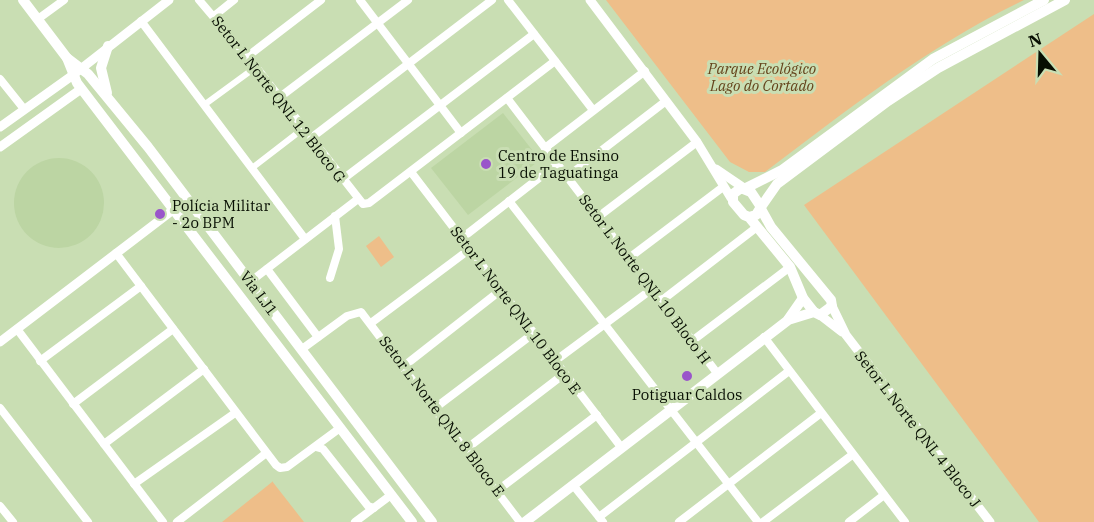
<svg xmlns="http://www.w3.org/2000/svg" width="1094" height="522" viewBox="0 0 1094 522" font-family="'IBM Plex Serif',serif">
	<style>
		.built { fill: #bcd5a3 }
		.green { fill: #eebe89 }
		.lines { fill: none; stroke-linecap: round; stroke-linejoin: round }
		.pedestrian { stroke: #fff; stroke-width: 6 }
		.minor { stroke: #fff; stroke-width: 8 }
		.tertiary { stroke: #fff; stroke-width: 9 }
		.secondary { stroke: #fff; stroke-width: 10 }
		.poi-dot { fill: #9a55ca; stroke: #c9deb3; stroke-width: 2 }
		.labels { text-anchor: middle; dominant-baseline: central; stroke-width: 6; stroke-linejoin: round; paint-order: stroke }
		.park-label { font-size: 15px; font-style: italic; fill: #65441c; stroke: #c9deb3 }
		.street-label { font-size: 15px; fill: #070e02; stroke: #c9deb3 }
		.poi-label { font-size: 15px; fill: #070e02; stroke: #c9deb3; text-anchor: start }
	</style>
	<rect width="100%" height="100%" fill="#c9deb3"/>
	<g class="built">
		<polygon points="503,113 540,160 468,215 431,168"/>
		<circle cx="59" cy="203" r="45"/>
	</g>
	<g class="green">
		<path d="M 606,0 L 1024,0 C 930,45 848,109 765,172 L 749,172 L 730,162 Z"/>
		<polygon points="1094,14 1094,522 1039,522 804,205"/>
		<polygon points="379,236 394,257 381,267 366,246"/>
		<polygon points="272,481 304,522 222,522 272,482"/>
	</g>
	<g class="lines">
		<g class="pedestrian">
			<polyline points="204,105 256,67"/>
			<polyline points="252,168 304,128"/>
		</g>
		<g class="minor">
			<polyline points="199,0 256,67 363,204 369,203 555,61"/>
			<polyline points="360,0 461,133"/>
			<polyline points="508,0 593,110"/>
			<polyline points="214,16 234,0"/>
			<polyline points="38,19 64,0"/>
			<polyline points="141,21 305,239"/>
			<polyline points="248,56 321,0"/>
			<polyline points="0,79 24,109"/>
			<polyline points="280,97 408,0"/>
			<polyline points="507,98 717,373"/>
			<polyline points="311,138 492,0"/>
			<polyline points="545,148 645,71"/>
			<polyline points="411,172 621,447"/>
			<polyline points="567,177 666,101"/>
			<polyline points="343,179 534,34"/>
			<polyline points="509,201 758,522"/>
			<polyline points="598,217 697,142"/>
			<polyline points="462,238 557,164"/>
			<polyline points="116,253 276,465 280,468 287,467 340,428"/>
			<polyline points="629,258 723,187"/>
			<polyline points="267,269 318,337"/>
			<polyline points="330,278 339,249 335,216"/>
			<polyline points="251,281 358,199"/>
			<polyline points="661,301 757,227"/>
			<polyline points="371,323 470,249"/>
			<polyline points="17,329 163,522"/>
			<polyline points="764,337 905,522"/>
			<polyline points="692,341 790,267"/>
			<polyline points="302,349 347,316 361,312 520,522"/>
			<polyline points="40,361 141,286"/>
			<polyline points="555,361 652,289"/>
			<polyline points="404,366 501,290"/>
			<polyline points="73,404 173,329"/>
			<polyline points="0,408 88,522"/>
			<polyline points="435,408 534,333"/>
			<polyline points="104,444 204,369"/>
			<polyline points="316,447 323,449 368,506 374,508"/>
			<polyline points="466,449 564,374"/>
			<polyline points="134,484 235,413"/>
			<polyline points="573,485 603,522"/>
			<polyline points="498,490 597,415"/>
			<polyline points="0,506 13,522"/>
			<polyline points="599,517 789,371"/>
			<polyline points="177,522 265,454"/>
			<polyline points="355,522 391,495"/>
			<polyline points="679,522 821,413"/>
			<polyline points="763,522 852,455"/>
			<polyline points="849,522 884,495"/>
		</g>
		<g class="tertiary">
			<polyline points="590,0 697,142 731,198"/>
			<polyline points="0,127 73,75 169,0"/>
			<polyline points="0,147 81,89"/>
			<polyline points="716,169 744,188"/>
			<polyline points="832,306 846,335 990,522"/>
			<polyline points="820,315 842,332"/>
			<polyline points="0,342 173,210"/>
		</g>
		<g class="secondary">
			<polyline points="23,0 67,58 77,83 412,522"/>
			<polyline points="67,58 88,74 148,147 432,522"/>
			<polyline points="107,93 101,68 108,46"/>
			<polyline points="746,188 782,170 933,59 1044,0"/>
			<polyline points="761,207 777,184 888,101 938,68 1065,0"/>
			<polyline points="761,209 771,227 831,300 832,306 820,315 814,312 788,320"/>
			<polyline points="749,217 756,215 761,207 751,192 741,188 733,194 733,202 744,215 749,217 790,267 803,298 814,312"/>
			<polyline points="525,522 787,321 803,298"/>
		</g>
	</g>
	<g class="poi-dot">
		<circle cx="486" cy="164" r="6"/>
		<circle cx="160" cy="214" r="6"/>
		<circle cx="687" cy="376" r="6"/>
	</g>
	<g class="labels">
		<g class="park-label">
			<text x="762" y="68">Parque Ecológico<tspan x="762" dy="17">Lago do Cortado</tspan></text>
		</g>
		<g class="street-label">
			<text transform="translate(279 99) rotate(52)">Setor L Norte QNL 12 Bloco G</text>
			<text transform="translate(645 279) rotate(53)">Setor L Norte QNL 10 Bloco H</text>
			<text transform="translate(259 293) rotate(53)">Via LJ1</text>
			<text transform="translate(516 310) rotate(53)">Setor L Norte QNL 10 Bloco E</text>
			<text transform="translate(442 416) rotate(53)">Setor L Norte QNL 8 Bloco E</text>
			<text transform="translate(918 429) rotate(52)">Setor L Norte QNL 4 Bloco J</text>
		</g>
		<g class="poi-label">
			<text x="498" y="155">Centro de Ensino<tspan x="498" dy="17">19 de Taguatinga</tspan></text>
			<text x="172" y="205">Polícia Militar<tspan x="172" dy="17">- 2o BPM</tspan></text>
			<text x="687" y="394" text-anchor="middle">Potiguar Caldos</text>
		</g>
	</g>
	<g transform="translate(1040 54) rotate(341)" stroke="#c9deb3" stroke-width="4.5" paint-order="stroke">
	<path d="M0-4.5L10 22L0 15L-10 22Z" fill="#070e02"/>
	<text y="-9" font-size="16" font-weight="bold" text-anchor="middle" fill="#070e02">N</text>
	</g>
</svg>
